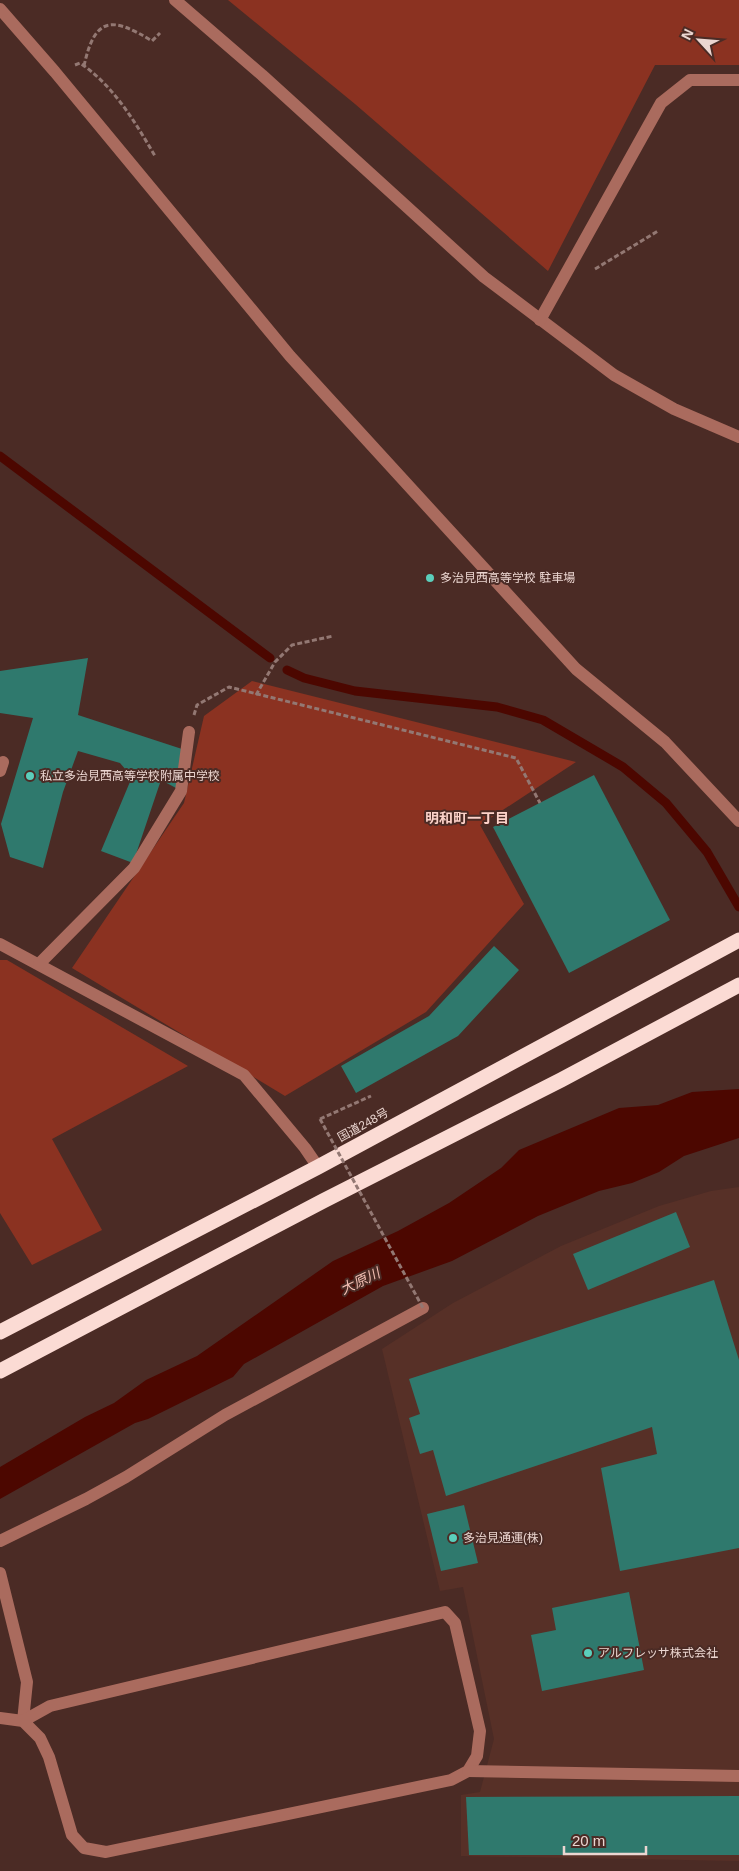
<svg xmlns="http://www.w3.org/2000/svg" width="739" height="1871" viewBox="0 0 739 1871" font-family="Helvetica,'Noto Sans JP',sans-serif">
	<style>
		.built { fill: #573027 }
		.green { fill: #8b3221 }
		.water { fill: #4c0700 }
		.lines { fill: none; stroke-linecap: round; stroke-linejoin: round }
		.stream { stroke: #4c0700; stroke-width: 9 }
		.building { fill: #2f796d }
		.path { stroke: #937873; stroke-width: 3; stroke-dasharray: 5 2.5; stroke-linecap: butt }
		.minor { stroke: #aa6b5e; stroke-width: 12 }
		.highway { stroke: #fbdbd4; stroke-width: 15 }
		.path-bridge { stroke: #937873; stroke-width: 3; stroke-dasharray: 5 2.5; stroke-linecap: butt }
		.poi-dot { fill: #5bcebb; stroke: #4b2b25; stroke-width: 2 }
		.labels { text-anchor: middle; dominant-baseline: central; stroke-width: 4; stroke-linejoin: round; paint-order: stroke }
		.poi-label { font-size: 12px; fill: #ebd6d1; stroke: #4b2b25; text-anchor: start }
		.street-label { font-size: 12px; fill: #ebd6d1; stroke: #4b2b25 }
		.neighbourhood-label { font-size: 14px; font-weight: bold; fill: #fcd2c9; stroke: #4b2b25 }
		.water-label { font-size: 14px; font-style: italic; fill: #f3bfb3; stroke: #4b2b25 }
	</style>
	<rect width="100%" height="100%" fill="#4b2b25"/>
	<polygon class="built" points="739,1187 739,1861 461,1856 461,1795 480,1792 494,1739 463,1587 440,1591 382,1349 453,1303 561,1246 659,1206 711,1191"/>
	<g class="green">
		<polygon points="228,0 739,0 739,65 655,65 548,271 355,104"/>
		<polygon points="252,681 576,762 480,825 524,904 426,1012 285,1096 72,968 184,803 204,716"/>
		<polygon points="0,960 7,960 188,1066 52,1139 102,1230 32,1265 0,1213"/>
	</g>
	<polygon class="water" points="739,1089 739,1138 684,1156 659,1172 632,1183 599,1191 538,1216 452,1261 383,1286 244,1364 233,1377 148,1419 135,1423 0,1499 0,1467 85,1417 114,1403 146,1380 197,1356 333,1261 398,1231 449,1203 501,1168 519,1150 619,1108 658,1105 692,1092"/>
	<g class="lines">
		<g class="stream">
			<polyline points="0,456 270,658"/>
			<polyline points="287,670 304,678 355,691 497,707 543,720 623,767 666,803 707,852 739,907"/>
		</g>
	</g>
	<g class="building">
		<polygon points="88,658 78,715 182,749 176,788 161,780 133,863 101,851 132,777 120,763 78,751 63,792 43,868 10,857 1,824 33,718 0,713 0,671"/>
		<polygon points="594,775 670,920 569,973 493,827"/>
		<polygon points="494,946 519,970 458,1036 356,1093 341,1066 429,1016"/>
		<polygon points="676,1212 690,1247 588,1290 573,1254"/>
		<polygon points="714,1280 739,1360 739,1548 620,1571 601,1468 657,1454 652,1427 446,1496 433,1450 420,1454 409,1418 420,1414 409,1379"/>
		<polygon points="464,1505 478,1563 441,1571 427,1514"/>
		<polygon points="629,1592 644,1670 542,1691 531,1635 556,1630 552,1608"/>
		<polygon points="739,1796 739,1855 469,1855 466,1797"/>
	</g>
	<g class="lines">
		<g class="path">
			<path d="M 75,65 L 80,63 C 114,86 135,122 155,156"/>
			<path d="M 84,66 C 95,15 113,17 152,41 L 160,33"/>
			<polyline points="595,269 658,231"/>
			<polyline points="256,695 275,662 292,645 333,636"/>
			<polyline points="194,715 197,705 229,687 516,758 540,803"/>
			<polyline points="320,1119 371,1096"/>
		</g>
		<g class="minor">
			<polyline points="175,0 262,75 484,277 614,375 674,409 739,437"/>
			<polyline points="0,9 55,72 290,356 576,669 665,742 739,821"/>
			<polyline points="540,320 661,103 690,80 739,80"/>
			<polyline points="0,771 3,762"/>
			<polyline points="0,944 244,1075 305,1148 318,1167"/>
			<polyline points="39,964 134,868 181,791 189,732"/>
			<polyline points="0,1541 86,1499 126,1477 225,1415 423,1308"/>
			<polyline points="0,1573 27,1682 23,1721"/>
			<polyline points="0,1718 23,1721 40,1738 49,1757 72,1835 84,1848 106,1852 451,1780 468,1771 477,1756 480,1731 455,1623 445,1612 50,1706 23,1721"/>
			<polyline points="468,1771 739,1776"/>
		</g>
		<g class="highway">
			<polyline points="0,1332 318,1167 739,940"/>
			<polyline points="0,1371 323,1201 561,1080 739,985"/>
		</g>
		<polyline class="path-bridge" points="320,1119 423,1308"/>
	</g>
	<g class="poi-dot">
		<circle cx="430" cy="578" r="5"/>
		<circle cx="30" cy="776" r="5"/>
		<circle cx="453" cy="1538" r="5"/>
		<circle cx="588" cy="1653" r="5"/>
	</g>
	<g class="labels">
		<g class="poi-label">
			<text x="440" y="578">多治見西高等学校 駐車場</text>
			<text x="40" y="776">私立多治見西高等学校附属中学校</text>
			<text x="463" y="1538">多治見通運(株)</text>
			<text x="598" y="1653">アルフレッサ株式会社</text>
		</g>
		<g class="street-label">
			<text transform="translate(363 1125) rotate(-29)">国道248号</text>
		</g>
		<g class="neighbourhood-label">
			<text x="467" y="818">明和町一丁目</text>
		</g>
		<g class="water-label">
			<text transform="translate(360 1281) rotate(-26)">大原川</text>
		</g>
	</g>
	<g transform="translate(699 40) rotate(296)" stroke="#4b2b25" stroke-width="4" paint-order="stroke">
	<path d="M0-4L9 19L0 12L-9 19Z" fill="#ebd6d1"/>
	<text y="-8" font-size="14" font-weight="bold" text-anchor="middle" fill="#ebd6d1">N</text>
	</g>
	<path d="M564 1846v8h82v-8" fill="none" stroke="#ebd6d1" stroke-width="2.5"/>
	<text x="572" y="1846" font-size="15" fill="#ebd6d1" stroke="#4b2b25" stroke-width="4" paint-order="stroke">20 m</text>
</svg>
